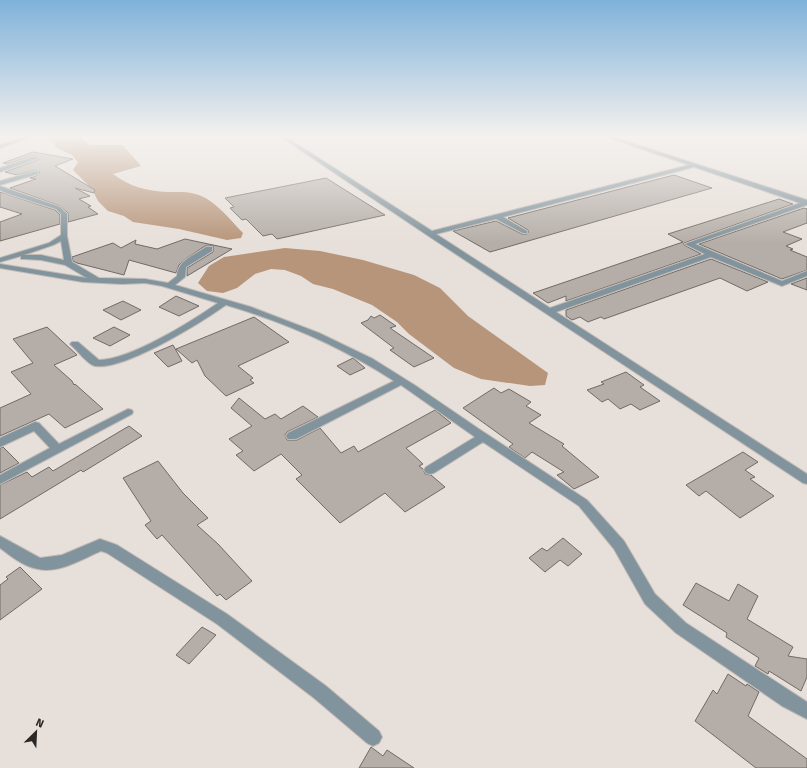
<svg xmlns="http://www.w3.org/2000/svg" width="807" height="768" viewBox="0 0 807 768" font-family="'Fira Sans',sans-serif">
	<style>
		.forest { fill: #b7957a }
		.building { fill: #b5aea8; stroke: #716a65 }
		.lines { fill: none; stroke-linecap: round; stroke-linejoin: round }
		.minor-casing { stroke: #c1bab5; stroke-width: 2 }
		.minor { fill: #81939c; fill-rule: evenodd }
		.rail-casing { stroke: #807b77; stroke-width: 2.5 }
		.rail { stroke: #e7dfd9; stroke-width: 1.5; stroke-dasharray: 5; stroke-linecap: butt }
	</style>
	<rect width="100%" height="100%" fill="#e7dfd9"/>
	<g class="forest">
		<path d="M 45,135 L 79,135 L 89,145 L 123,145 L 141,166 L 113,174 C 131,187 146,191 168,192 C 179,192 188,191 199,195 C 217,202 230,220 243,233 L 241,238 L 227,240 L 179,229 L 133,222 L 124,216 L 108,211 L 98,201 L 92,189 L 73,170 L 78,162 L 72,155 L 55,147 L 55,143 L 43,136 Z"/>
		<polygon points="285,248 320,251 363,260 414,275 440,288 468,316 548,373 545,385 530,386 481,379 454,368 409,334 397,322 372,305 333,289 313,284 301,276 285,270 271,269 255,274 237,288 223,293 207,291 198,283 209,266 224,257"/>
	</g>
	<g class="building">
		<polygon points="33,152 73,159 55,166 95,190 94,193 75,188 90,196 79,199 91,206 88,207 98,214 68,222 68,213 60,206 10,188 36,179 30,178 38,175 40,172 36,170 17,175 5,172 38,160 39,158 35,155 7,164 3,163"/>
		<polygon points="674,175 712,188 490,252 453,231 496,221 522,234 527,234 528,233 528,230 508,218"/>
		<polygon points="326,178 385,215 277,239 272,234 263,236 246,219 242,220 230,208 234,207 225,198"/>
		<polygon points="0,192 55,210 60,215 60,224 0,241 0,222 22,214 0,207"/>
		<polygon points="779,199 793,204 684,243 684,245 701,254 566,301 566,296 548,303 533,293 683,242 668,234"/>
		<polygon points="804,208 807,209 807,223 783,232 802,239 786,246 793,249 790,250 807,257 807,270 782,279 699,244"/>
		<polygon points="185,239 232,249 187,276 187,268 213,252 213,246 205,246 187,258 179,265 176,273 129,260 124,275 77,263 73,261 72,257 113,243 121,248 136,240 135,244 157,249"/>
		<polygon points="711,259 768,282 747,291 720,278 604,319 601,317 588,322 580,317 572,320 566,316 566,310"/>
		<polygon points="807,278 807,290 791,284"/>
		<polygon points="176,296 199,306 179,316 159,307"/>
		<polygon points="123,301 141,310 121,320 103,310"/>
		<polygon points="380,315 396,326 390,328 434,358 414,367 390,350 394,348 361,323 368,320 371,316 374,318"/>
		<polygon points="254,317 289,342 238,366 253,378 250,380 254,383 226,396 205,376 197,360 192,363 176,349"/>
		<polygon points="47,327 77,355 54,365 72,381 74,385 75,384 103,409 65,428 49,414 0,436 0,408 31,394 11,372 33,363 13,339"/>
		<polygon points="114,327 130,335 110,346 93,338"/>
		<polygon points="173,345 182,361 168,367 154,353"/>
		<polygon points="353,358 365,368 350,375 337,366"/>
		<polygon points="626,372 644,385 640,387 660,401 640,410 631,404 620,409 608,399 602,402 587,390 604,384 601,382"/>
		<polygon points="494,388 501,393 509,389 531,402 526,406 541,415 529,423 564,444 562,446 599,477 574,489 557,475 564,472 532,452 525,458 509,447 513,444 463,408"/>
		<polygon points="239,398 265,419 275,414 281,419 303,406 318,417 287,432 285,435 287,440 297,440 320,428 341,453 354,446 358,452 435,410 451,423 406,448 423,464 419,466 423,469 425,474 431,475 445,487 405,512 385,493 340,523 296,479 302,475 281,454 254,471 236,455 243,451 229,439 252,426 231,408"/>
		<polygon points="129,426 142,436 83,472 81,470 0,519 0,485 27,472 32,477 49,467 53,471"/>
		<polygon points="3,447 19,463 0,473 0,448"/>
		<polygon points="743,452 758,462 745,470 755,477 750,479 774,496 740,518 706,491 699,496 686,485"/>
		<polygon points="158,461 183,493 208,518 197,525 218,544 252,581 226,600 220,594 217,596 162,535 157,539 145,525 151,521 123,478"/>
		<polygon points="563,538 582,554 568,566 560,560 545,572 529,558 542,548 547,551"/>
		<polygon points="20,567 42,589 0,620 0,585 8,579 6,577"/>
		<polygon points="696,583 729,601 738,584 758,596 747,619 793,647 788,656 807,659 807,677 801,691 769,671 768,674 755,666 759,658 726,637 727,633 683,605"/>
		<polygon points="202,627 216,635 189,664 176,655"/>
		<polygon points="728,674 746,686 747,684 759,692 748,716 807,759 807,768 756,768 695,721 713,690 717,694"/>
		<polygon points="371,747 383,756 387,750 414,768 359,768"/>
	</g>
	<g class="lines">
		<defs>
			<g id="minor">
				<polygon points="30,135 37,135 0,148 0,145"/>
				<path d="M 278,135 L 283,135 L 432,231 L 689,165 L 600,135 L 607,135 L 807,200 L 807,205 L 695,244 L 782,281 L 807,271 L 807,276 L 782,286 L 711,257 L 556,312 L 807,474 L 807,484 L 803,483 L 427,235 ZM 694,167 L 800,203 L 685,244 L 705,254 L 550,308 L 436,234 L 496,219 L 523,233 L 527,233 L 527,231 L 503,217 Z"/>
				<polygon points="35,156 38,158 37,159 0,172 0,168"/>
				<polygon points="36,171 38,172 38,174 0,185 0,181"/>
				<path d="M 0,186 L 60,207 L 67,214 L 67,236 L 72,262 L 99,278 L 145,279 L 168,283 L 177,276 C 177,261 195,255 206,247 L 212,247 L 212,251 L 186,267 L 185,277 L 175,285 L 251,307 L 319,333 L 373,359 L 416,386 L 479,429 L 587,500 L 624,541 L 655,594 L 686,623 L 807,702 L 807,719 L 782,706 L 676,633 L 645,604 L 614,549 L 579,506 L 483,442 L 434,473 L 430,474 L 426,473 L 424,470 L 426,467 L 475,437 L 401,385 L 296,439 L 288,439 L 286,436 L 288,433 L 394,381 C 342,347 284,322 226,305 C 202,322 124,371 95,366 C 87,364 78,351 72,346 L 70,344 L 72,342 L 78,342 L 99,360 C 130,360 192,321 218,303 L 162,286 L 145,283 L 122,284 L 83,282 L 0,268 L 0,264 L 87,278 L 65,265 L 41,260 L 24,259 L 21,259 L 21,256 L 0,262 L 0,258 L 49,243 L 61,235 L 61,214 L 56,209 L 6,193 L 0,190 ZM 61,241 L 64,260 L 41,255 L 24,255 L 53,245 Z"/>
				<polygon points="128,409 132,410 133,412 132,414 0,484 0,475 50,448 34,431 0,447 0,438 35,422 39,423 59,444"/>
				<path d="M 0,536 L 40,558 L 62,555 L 100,539 L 117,545 L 227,614 L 326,686 L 379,731 L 382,737 L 379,743 L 373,746 L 367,743 L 314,698 L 217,624 L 107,553 L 101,551 C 82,559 59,574 38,569 C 24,567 11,556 0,548 Z"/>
			</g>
		</defs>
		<use href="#minor" class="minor-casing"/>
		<use href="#minor" class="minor"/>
		<defs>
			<polyline id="rail" points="799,135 807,138"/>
		</defs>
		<use href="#rail" class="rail-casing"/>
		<use href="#rail" class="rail"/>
	</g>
	<linearGradient id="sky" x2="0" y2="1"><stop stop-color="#7fb2da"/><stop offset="0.56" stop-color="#f4f1ee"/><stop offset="1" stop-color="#f4f1ee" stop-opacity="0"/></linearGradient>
	<rect width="807" height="243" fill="url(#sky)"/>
	<g transform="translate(36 732) rotate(24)" stroke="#e7dfd9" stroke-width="3" paint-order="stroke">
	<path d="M0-3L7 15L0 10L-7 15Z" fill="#2b2826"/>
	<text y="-6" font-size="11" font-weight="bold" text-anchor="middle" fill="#2b2826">N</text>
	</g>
</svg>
